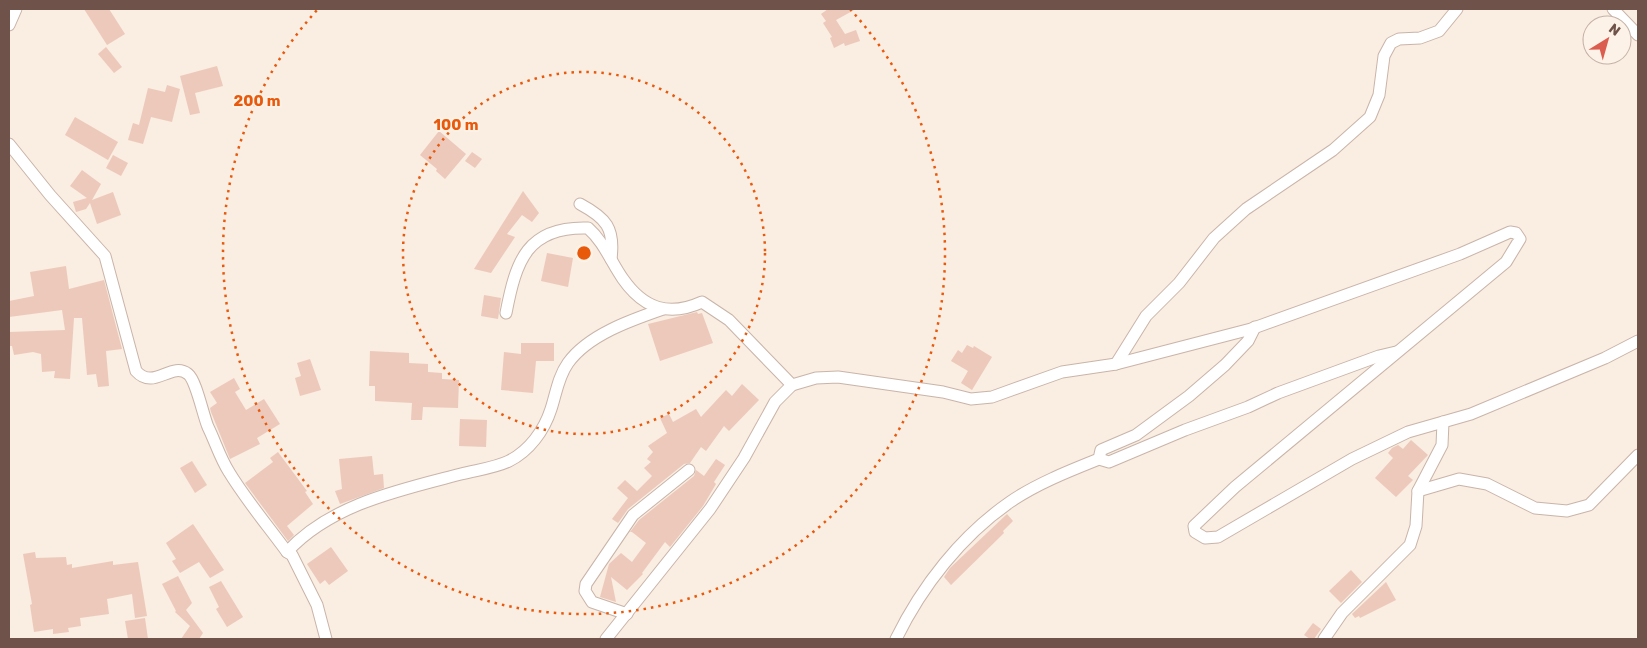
<svg xmlns="http://www.w3.org/2000/svg" width="1647" height="648" viewBox="0 0 1647 648" font-family="Rubik,sans-serif">
	<style>
		.building { fill: #edc9bb }
		.lines { fill: none; stroke-linecap: round; stroke-linejoin: round }
		.minor-casing { stroke: #c9b4a9; stroke-width: 13 }
		.minor { stroke: #fff; stroke-width: 11 }
		.ring { fill: none; stroke: #e8590c; stroke-width: 2.5; stroke-dasharray: 2.5 5 }
		.centre { fill: #e8590c; stroke: #fdf2e7; stroke-width: 2.5 }
		.ring-label { font-size: 15px; text-anchor: middle; font-weight: bold; fill: #e8590c; stroke: #fdf2e7; stroke-width: 4; stroke-linejoin: round; paint-order: stroke }
	</style>
	<rect width="100%" height="100%" fill="#faede1"/>
	<g class="building">
		<polygon points="84,9 109,9 125,34 107,45"/>
		<polygon points="828,9 856,9 836,20 845,34 856,30 860,41 845,46 844,43 834,48 830,38 832,37 823,23 826,21 821,14"/>
		<polygon points="106,47 122,67 114,73 98,54"/>
		<polygon points="217,66 223,86 195,93 200,113 190,115 180,76"/>
		<polygon points="167,85 180,89 172,122 151,117 143,144 128,140 133,123 139,125 148,88 165,92"/>
		<polygon points="75,117 118,142 108,160 65,135"/>
		<polygon points="439,131 466,154 445,179 436,171 437,169 420,155"/>
		<polygon points="472,152 482,159 475,168 465,161"/>
		<polygon points="113,155 128,163 121,176 106,168"/>
		<polygon points="82,170 101,184 92,200 113,192 121,215 97,224 90,203 86,209 76,212 73,202 87,198 70,186"/>
		<polygon points="523,191 539,213 532,222 522,215 507,234 515,237 491,273 474,269"/>
		<polygon points="547,253 573,258 568,287 541,281"/>
		<polygon points="66,266 69,289 104,280 122,349 106,351 109,386 98,387 96,374 87,375 82,318 74,318 70,379 54,378 55,371 42,372 41,354 33,352 14,355 12,346 9,346 9,332 65,330 62,310 9,317 9,301 34,296 30,272"/>
		<polygon points="484,295 501,298 498,319 481,316"/>
		<polygon points="697,312 698,314 702,313 713,343 660,361 648,324"/>
		<polygon points="521,343 554,343 554,361 536,361 533,393 501,390 504,352 521,354"/>
		<polygon points="967,345 973,348 974,346 992,357 972,390 961,383 968,371 951,361 958,350 962,353"/>
		<polygon points="370,351 409,353 409,363 428,364 428,372 442,373 442,379 459,380 458,408 423,407 422,420 411,420 412,403 375,401 375,386 369,386"/>
		<polygon points="310,359 321,390 300,396 295,378 301,376 297,363"/>
		<polygon points="234,378 240,389 235,392 246,410 264,399 280,424 257,438 260,444 230,459 211,412 210,408 217,403 210,392"/>
		<polygon points="742,384 759,400 729,431 724,426 706,451 701,447 690,463 684,464 628,509 618,523 612,519 628,498 617,488 625,480 637,491 652,476 644,468 651,462 647,459 653,452 648,446 667,433 660,418 669,414 673,422 696,409 701,417 726,390 732,396"/>
		<polygon points="460,419 487,420 486,447 459,446"/>
		<polygon points="1411,440 1428,455 1408,476 1413,480 1396,497 1375,478 1393,458 1388,453 1392,448 1398,445 1403,449"/>
		<polygon points="278,452 307,491 305,492 313,504 287,526 294,535 288,541 245,483 273,462 270,458"/>
		<polygon points="372,456 374,475 383,474 384,488 340,504 335,491 342,489 339,459"/>
		<polygon points="716,459 725,465 714,482 716,484 703,506 670,547 665,542 642,573 643,574 627,590 611,577 616,602 600,597 609,564 621,553 632,562 646,543 632,532 630,532 639,520 694,476 696,470 704,476"/>
		<polygon points="192,461 207,485 195,493 180,468"/>
		<polygon points="1007,514 1013,521 1003,531 1004,533 951,585 944,577 950,568"/>
		<polygon points="193,524 224,570 210,578 199,562 180,573 172,561 176,559 166,543"/>
		<polygon points="331,547 348,571 329,585 325,580 320,584 307,564"/>
		<polygon points="35,552 36,558 66,557 67,565 72,564 72,568 113,561 113,565 138,562 147,616 135,618 132,594 107,599 109,614 80,618 81,626 68,628 69,632 53,634 53,629 34,632 30,605 32,604 23,554"/>
		<polygon points="1351,570 1362,582 1341,603 1329,591"/>
		<polygon points="178,576 192,603 186,610 203,633 199,639 181,639 190,626 175,612 176,611 162,584"/>
		<polygon points="221,581 243,617 227,627 216,609 219,607 209,587"/>
		<polygon points="1386,582 1396,600 1360,618 1359,616 1355,618 1352,614"/>
		<polygon points="145,618 148,639 128,639 125,621"/>
		<polygon points="1313,623 1321,629 1314,639 1310,639 1304,635"/>
	</g>
	<g class="lines">
		<defs>
			<g id="minor">
				<polyline points="1613,9 1638,35"/>
				<polyline points="9,25 16,9"/>
				<path d="M 9,144 L 50,195 L 105,256 L 136,371 C 154,391 171,361 188,374 C 196,380 203,415 208,427 C 215,441 220,458 229,472 C 246,500 268,526 287,552 L 292,555 L 317,605 L 326,639"/>
				<path d="M 580,204 C 606,218 615,228 611,259"/>
				<path d="M 506,313 C 516,261 527,226 588,228 C 604,242 611,262 623,279 C 644,309 669,317 702,302 L 729,320 L 792,385"/>
				<polyline points="1255,327 1248,341 1225,365 1189,396 1136,435 1101,450 1099,459 1109,462 1185,430 1248,407 1278,393 1379,356 1396,352"/>
				<polyline points="1116,364 1146,316 1179,283 1214,238 1246,209 1333,150 1370,117 1379,95 1384,56 1391,43 1399,39 1420,38 1439,31 1457,9"/>
				<polyline points="1418,491 1459,479 1487,484 1535,508 1567,511 1589,505 1638,455"/>
				<path d="M 287,552 C 331,504 400,490 461,474 C 476,470 495,468 509,461 C 529,451 544,431 551,409 C 556,394 558,377 568,363 C 588,335 631,320 663,309"/>
				<polyline points="627,614 592,602 585,591 586,584 633,515 689,470"/>
				<polyline points="606,639 710,509 744,458 775,402 792,385 816,378 838,377 943,392 971,399 992,397 1062,372 1116,364 1251,329 1460,254 1510,232 1516,233 1520,239 1506,262 1235,487 1194,526 1195,532 1205,538 1218,537 1352,459 1408,432 1471,414 1605,358 1638,341"/>
				<path d="M 896,639 C 922,586 961,536 1010,502 C 1036,484 1069,471 1099,459"/>
				<polyline points="1324,639 1342,613 1410,545 1416,526 1418,491 1442,445 1443,422"/>
			</g>
		</defs>
		<use href="#minor" class="minor-casing"/>
		<use href="#minor" class="minor"/>
	</g>
	<g class="ring">
		<circle cx="584" cy="253" r="181"/>
		<path d="M850 9A361 361 0 1 1 318 9"/>
	</g>
	<circle cx="584" cy="253" r="8" class="centre"/>
	<g class="ring-label">
		<text x="257" y="106">200 m</text>
		<text x="456" y="130">100 m</text>
	</g>
	<rect width="1647" height="648" fill="none" stroke="#6f534a" stroke-width="20"/>
	<g transform="translate(1607 40) rotate(37)"><circle r="24" fill="#fdf2e7" stroke="#c4b2a8"/>
	<path d="M0-4L9 19L0 12L-9 19Z" fill="#db5d4f"/>
	<text y="-8" font-size="14" font-weight="bold" text-anchor="middle" fill="#6f534a">N</text>
	</g>
</svg>
